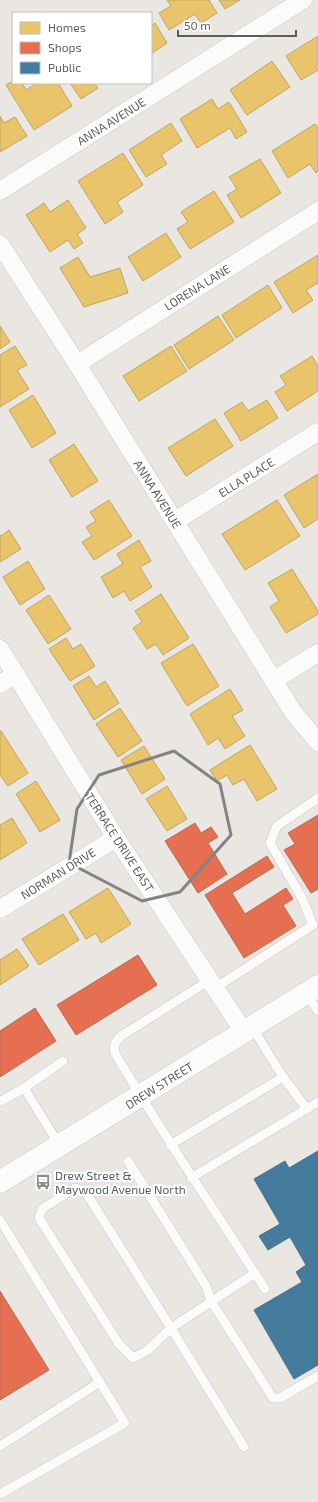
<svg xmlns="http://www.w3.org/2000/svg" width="318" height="1502" viewBox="0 0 318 1502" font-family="'Exo 2',sans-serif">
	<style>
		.homes { fill: #e9c46a; stroke: #bea567 }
		.shops { fill: #e76f51; stroke: #bc6a56 }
		.public { fill: #457b9d; stroke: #4b728b }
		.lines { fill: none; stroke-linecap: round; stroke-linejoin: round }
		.service-casing { stroke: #c6c6c5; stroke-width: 10 }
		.minor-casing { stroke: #c6c6c5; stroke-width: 19 }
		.secondary-casing { stroke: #c6c6c6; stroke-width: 23 }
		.service { stroke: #fcfbfb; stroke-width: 9 }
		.minor { stroke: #fcfbfb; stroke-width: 18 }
		.secondary { stroke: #fcfbfb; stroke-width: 22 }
		.marked { fill: none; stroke: #818485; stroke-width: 3; stroke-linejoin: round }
		.labels { text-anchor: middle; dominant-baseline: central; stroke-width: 4; stroke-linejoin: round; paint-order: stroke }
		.street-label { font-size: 12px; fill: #585e61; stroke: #fff }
		.poi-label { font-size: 12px; fill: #585e61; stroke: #fff; text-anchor: start }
	</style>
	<rect width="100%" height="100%" fill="#eae7e2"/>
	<g class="homes">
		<polygon points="167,0 209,0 217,13 201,23 195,14 169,30 159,13 171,6"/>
		<polygon points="219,0 240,0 225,9"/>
		<polygon points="155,23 167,43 151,54 151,26"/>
		<polygon points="318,36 318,70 301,80 286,56"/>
		<polygon points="272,61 290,87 247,115 230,90"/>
		<polygon points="13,81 13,83 22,83 26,90 37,83 58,83 72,106 34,130 6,85"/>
		<polygon points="70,83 96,83 95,84 98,88 81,99"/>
		<polygon points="212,99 218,109 229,102 247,132 236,139 230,128 197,148 180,119"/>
		<polygon points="0,116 4,123 15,117 27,136 0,152"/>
		<polygon points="171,123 182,141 161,155 167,164 146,177 129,150"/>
		<polygon points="315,124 318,128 318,171 316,173 310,164 288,178 272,151"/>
		<polygon points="123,153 143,185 117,202 123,212 105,224 78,181"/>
		<polygon points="260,159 281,193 241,218 227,195 237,189 229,177"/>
		<polygon points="214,191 234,222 190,249 177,229 188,222 181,212"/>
		<polygon points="68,200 86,228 77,234 83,243 74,249 68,240 50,252 26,215 44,203 50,212"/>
		<polygon points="166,233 181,257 143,281 128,257"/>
		<polygon points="318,255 318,283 306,290 313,300 293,313 274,282"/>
		<polygon points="78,257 90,277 120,268 128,293 84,307 60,268"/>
		<polygon points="268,285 282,308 236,338 222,315"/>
		<polygon points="218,316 234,340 189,369 174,345"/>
		<polygon points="0,326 10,342 0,349"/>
		<polygon points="15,346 27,365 17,370 29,389 0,407 0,355"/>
		<polygon points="171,346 187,371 139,401 123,376"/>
		<polygon points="312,356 318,366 318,391 287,411 275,392 286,385 280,376"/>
		<polygon points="33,395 56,433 32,448 9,410"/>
		<polygon points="267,400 278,418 241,441 224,413 242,402 248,411"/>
		<polygon points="215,419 233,446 186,476 168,448"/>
		<polygon points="74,444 98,481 72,497 49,460"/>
		<polygon points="318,474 318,519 304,528 284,495"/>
		<polygon points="109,500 132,536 94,560 82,542 92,536 86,527 96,521 90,512"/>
		<polygon points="277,500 300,536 245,570 222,534"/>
		<polygon points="9,530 21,549 0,562 0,535 1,536"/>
		<polygon points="139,540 151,561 140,567 152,587 130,601 124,591 113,598 101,577 123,564 117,554"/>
		<polygon points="28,561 45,589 20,605 3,577"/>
		<polygon points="292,569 318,611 318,614 286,633 270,607 279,601 268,583"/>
		<polygon points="161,594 189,638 163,655 156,644 147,649 133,628 142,622 135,611"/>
		<polygon points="49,595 71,629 48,644 26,610"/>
		<polygon points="66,638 73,649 81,644 95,666 70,681 49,649"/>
		<polygon points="193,644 219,686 187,706 161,663"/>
		<polygon points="89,676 96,687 105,681 119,703 94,720 73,686"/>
		<polygon points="230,689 243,710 232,716 245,736 225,749 218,738 208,745 190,714"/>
		<polygon points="120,708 142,741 118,757 96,724"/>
		<polygon points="0,731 1,731 28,773 8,786 0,775"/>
		<polygon points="250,745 277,789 257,801 244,779 233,785 227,775 217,781 210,770"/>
		<polygon points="144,746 165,779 142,794 121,760"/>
		<polygon points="36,781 60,820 40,832 16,794"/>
		<polygon points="167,786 187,819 167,831 146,799"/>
		<polygon points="12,818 27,843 0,860 0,825"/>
		<polygon points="108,888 131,924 101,943 96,933 86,939 69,912"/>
		<polygon points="63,914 79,940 39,965 22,939"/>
		<polygon points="17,949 29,966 0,985 0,960"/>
	</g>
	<g class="shops">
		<polygon points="318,815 318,889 311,893 284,850 295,844 288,833"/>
		<polygon points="195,823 201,833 211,827 218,837 208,843 227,874 198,893 165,841"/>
		<polygon points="267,856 274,867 232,893 245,914 286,888 293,899 283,905 296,926 244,958 205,895"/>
		<polygon points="138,955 157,985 76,1035 57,1005"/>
		<polygon points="35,1008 56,1041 0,1077 0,1031"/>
		<polygon points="0,1291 49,1370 0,1400"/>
	</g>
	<polygon class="public" points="318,1151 318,1365 294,1379 254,1310 302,1282 296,1272 306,1265 290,1237 268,1250 259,1236 280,1224 254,1179 285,1161 289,1168"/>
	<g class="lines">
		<defs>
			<g id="service">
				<path d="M 210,980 L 121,1036 C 116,1041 113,1045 115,1053 C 162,1134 215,1210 265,1289"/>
				<polyline points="215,988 313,925 302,898 270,843 277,826 318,798"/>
				<polyline points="306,994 318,1011"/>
				<polyline points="283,1077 307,1109"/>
				<polyline points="1,1101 24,1088"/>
				<polyline points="170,1145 283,1077 252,1027"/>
				<polyline points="60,1146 24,1088 63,1061"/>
				<polyline points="128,1161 206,1286 211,1301 273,1398 280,1398 318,1376"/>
				<polyline points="191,1178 318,1102"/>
				<polygon points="75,1188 85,1191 171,1328 148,1350 133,1358 119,1344 39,1218 42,1209"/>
				<polyline points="0,1220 125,1423 0,1494"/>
				<polyline points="0,1446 100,1382"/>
				<polyline points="244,1447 171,1328 255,1273"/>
			</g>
			<g id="minor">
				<polyline points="0,191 303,0"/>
				<polyline points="0,244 77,364 293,712 318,742"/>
				<polyline points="77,364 318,211"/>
				<polyline points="175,521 318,432"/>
				<polyline points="0,649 116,838 244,1032"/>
				<polyline points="274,680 318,653"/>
				<polyline points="0,684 16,674"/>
				<polyline points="0,909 116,838"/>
			</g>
			<polyline id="secondary" points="0,1182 318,986"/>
		</defs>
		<use href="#service" class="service-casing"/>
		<use href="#minor" class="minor-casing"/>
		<use href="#secondary" class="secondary-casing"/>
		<use href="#service" class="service"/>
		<use href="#minor" class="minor"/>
		<use href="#secondary" class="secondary"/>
	</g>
	<path class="marked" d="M 174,751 L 220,784 L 231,835 L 180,892 L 142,901 L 69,863 L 77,809 L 99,775 Z"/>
	<defs>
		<symbol id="bus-bare" viewBox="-9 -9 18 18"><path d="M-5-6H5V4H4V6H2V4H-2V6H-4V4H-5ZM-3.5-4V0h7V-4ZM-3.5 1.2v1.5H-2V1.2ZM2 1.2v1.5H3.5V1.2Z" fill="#8b8e8e" stroke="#fff" stroke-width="2.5" paint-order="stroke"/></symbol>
	</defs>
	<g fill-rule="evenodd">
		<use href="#bus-bare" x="32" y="1171" width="22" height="22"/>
	</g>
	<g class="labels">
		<g class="street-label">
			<text transform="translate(111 121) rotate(-32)">ANNA AVENUE</text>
			<text transform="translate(197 287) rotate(-32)">LORENA LANE</text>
			<text transform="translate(246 477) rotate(-32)">ELLA PLACE</text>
			<text transform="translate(158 494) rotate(58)">ANNA AVENUE</text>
			<text transform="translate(120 842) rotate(57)">TERRACE DRIVE EAST</text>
			<text transform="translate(58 873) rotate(-32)">NORMAN DRIVE</text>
			<text transform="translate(159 1085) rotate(-32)">DREW STREET</text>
		</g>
		<g class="poi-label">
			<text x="55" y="1175">Drew Street &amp;<tspan x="55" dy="14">Maywood Avenue North</tspan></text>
		</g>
	</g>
	<rect x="12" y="12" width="140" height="72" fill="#ffffff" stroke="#bcbfc0"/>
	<rect x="20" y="22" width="20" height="12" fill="#e9c46a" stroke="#bcbfc0"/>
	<text x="48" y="32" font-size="12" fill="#585e61">Homes</text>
	<rect x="20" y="42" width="20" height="12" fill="#e76f51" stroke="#bcbfc0"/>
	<text x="48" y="52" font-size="12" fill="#585e61">Shops</text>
	<rect x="20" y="62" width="20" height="12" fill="#457b9d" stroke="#bcbfc0"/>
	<text x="48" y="72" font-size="12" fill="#585e61">Public</text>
	<path d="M178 30v6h118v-6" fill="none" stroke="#585e61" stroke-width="2"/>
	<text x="184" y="30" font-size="12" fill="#585e61" stroke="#ffffff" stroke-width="3" paint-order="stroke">50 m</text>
</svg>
